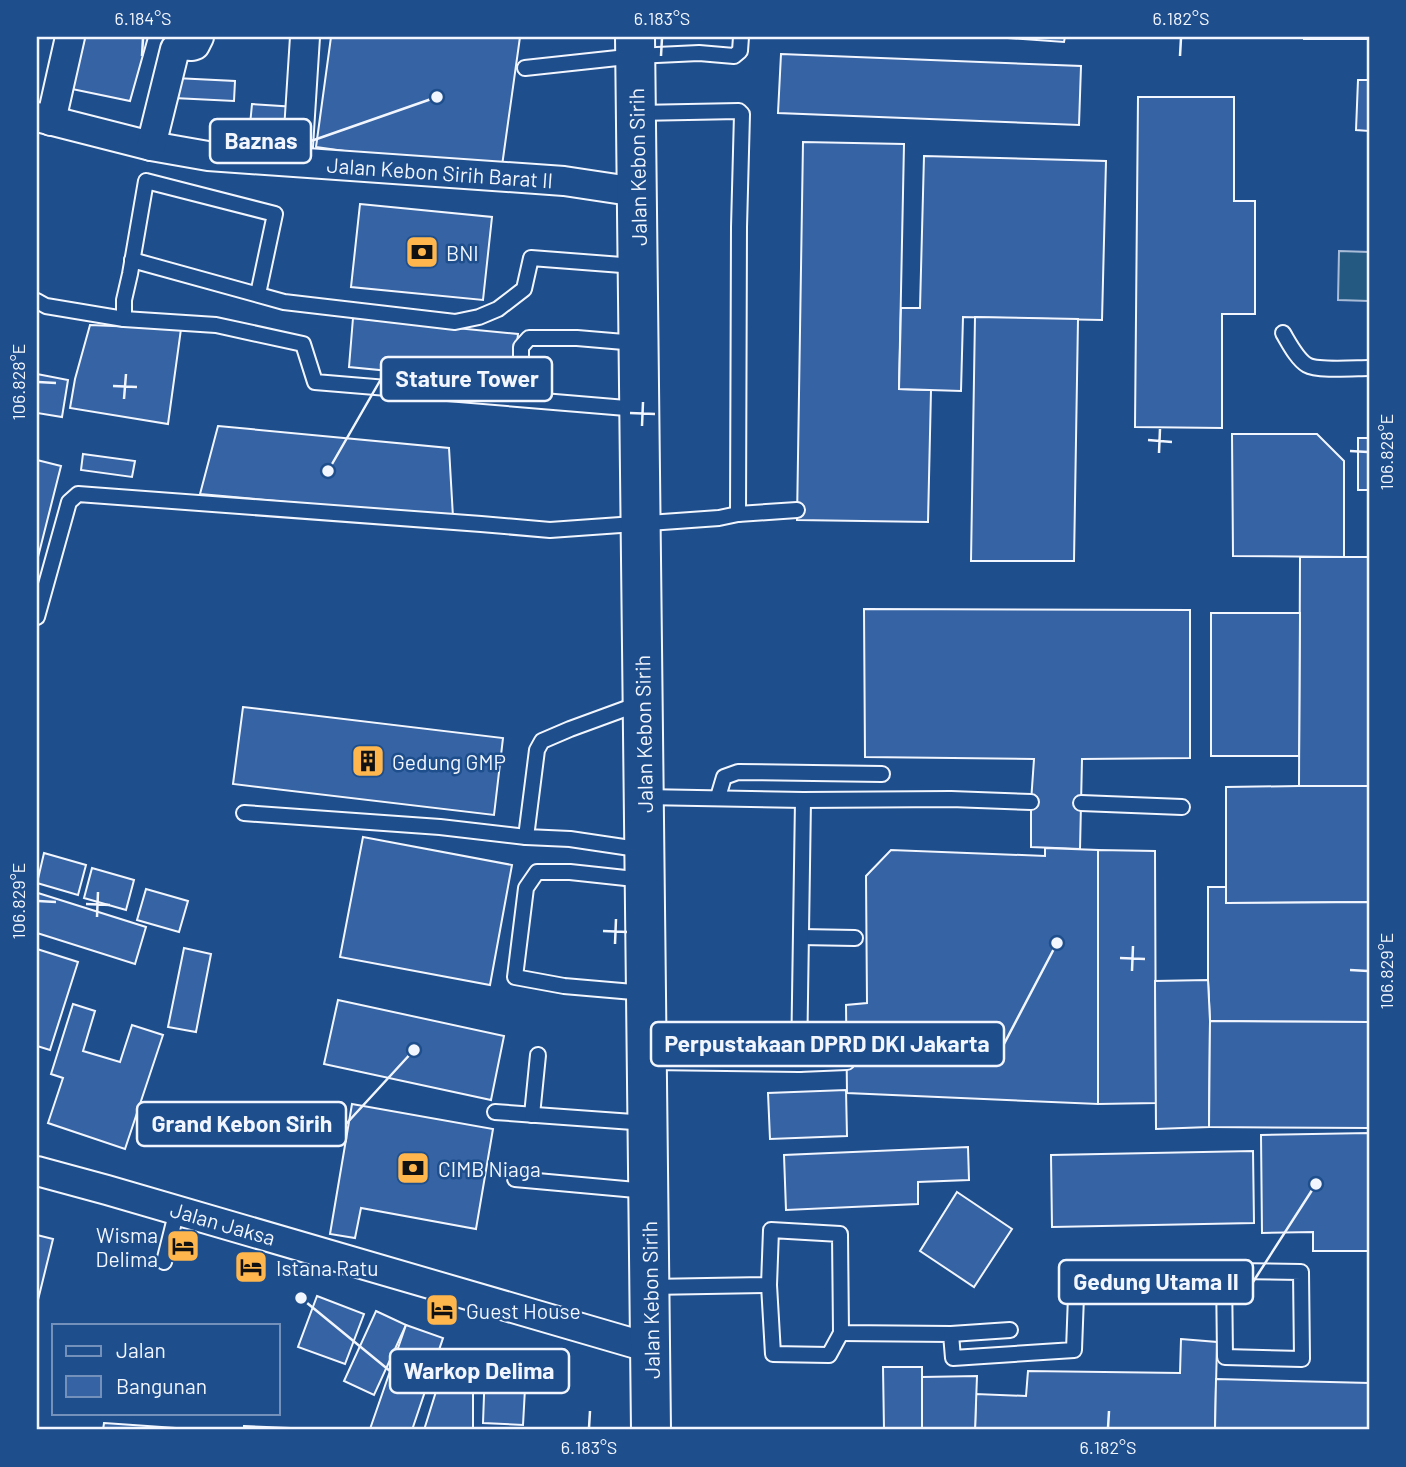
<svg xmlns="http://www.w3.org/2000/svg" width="1406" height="1467" viewBox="0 0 1406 1467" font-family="Barlow,sans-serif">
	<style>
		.green { fill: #245a82; stroke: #a8bbd7; stroke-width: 2 }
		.building { fill: #3563a3; stroke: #f2f6ff; stroke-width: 2 }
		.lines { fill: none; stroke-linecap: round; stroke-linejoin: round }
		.service-casing { stroke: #f2f6ff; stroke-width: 18 }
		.minor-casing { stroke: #f2f6ff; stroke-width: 32 }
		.primary-casing { stroke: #f2f6ff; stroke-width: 42 }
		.service { stroke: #1f4e8c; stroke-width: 14 }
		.minor { stroke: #1f4e8c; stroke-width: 28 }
		.primary { stroke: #1f4e8c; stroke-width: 38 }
		.ticks { fill: none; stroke: #f2f6ff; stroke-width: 2.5 }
		.labels { text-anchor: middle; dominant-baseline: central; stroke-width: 5; stroke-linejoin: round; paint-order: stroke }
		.street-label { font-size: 21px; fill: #f2f6ff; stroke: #1f4e8c }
		.poi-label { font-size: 21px; fill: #f2f6ff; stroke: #1f4e8c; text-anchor: start }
		.leader { fill: none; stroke: #f2f6ff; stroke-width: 2.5 }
		.callout-dot { fill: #f2f6ff; stroke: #1f4e8c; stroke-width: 2.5 }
		.callout { fill: #1f4e8c; stroke: #f2f6ff; stroke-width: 2.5 }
		.callout-label { font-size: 23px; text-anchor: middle; font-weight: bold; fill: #f2f6ff }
		.neatline { fill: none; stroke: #f2f6ff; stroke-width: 2.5 }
		.ticks-label { font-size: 18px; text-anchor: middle; fill: #f2f6ff }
	</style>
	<rect width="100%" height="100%" fill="#1f4e8c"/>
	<polygon class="green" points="1339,251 1369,252 1369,301 1338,300"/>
	<g class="building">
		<polygon points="85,37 148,37 130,101 72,89"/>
		<polygon points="331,37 520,37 501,173 316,147"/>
		<polygon points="993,37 1065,37 1064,42"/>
		<rect x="1304" y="37" width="65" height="2"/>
		<polygon points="781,54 1081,66 1079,125 778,113"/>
		<polygon points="175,78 235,81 234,101 174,98"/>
		<polygon points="1358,80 1369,80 1369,131 1356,130"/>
		<polygon points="1138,97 1234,97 1234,201 1255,201 1255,314 1222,314 1222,428 1135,427"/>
		<polygon points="252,104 296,107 292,150 248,146"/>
		<polygon points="803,142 904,144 899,389 931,390 928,522 797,520"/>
		<polygon points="924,156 1106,161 1102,320 963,317 961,391 899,389 901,308 920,308"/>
		<polygon points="360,204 492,217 483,300 351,287"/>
		<polygon points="975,317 1078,319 1074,561 971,561"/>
		<polygon points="353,318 518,334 513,383 349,367"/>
		<polygon points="90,325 181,329 168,424 70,408 75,379"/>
		<polygon points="37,374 68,380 62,417 37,413"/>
		<polygon points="218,426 449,448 453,517 200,494"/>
		<polygon points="1232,434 1317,434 1344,461 1344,557 1233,556"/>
		<rect x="1358" y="438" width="11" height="52"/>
		<polygon points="83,454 135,461 132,477 81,470"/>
		<polygon points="37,460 61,466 37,561"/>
		<polygon points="1300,557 1369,557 1369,786 1299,786"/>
		<polygon points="864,609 1190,610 1190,758 1082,759 1080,849 1031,847 1031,802 1034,759 865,757"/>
		<polygon points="1211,613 1300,613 1299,756 1211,756"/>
		<polygon points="243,707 503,738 494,815 233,784"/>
		<polygon points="1299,786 1369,786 1369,902 1226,903 1226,787"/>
		<polygon points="363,837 512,865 490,985 340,957"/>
		<polygon points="1045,848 1098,850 1098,1104 847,1093 846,1005 867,1003 866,876 891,850 1045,856"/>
		<polygon points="1098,850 1155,851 1156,1103 1098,1104"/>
		<polygon points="44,853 86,865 78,895 37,883"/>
		<polygon points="92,868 134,880 126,910 84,898"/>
		<polygon points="1208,887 1226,887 1226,903 1369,902 1369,1022 1210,1021 1208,980"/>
		<polygon points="146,889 188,901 179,932 137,920"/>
		<polygon points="38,893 146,927 135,964 37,933 37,898"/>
		<polygon points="184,948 211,954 196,1032 168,1027"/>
		<polygon points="37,949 78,962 50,1050 37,1046"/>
		<polygon points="1208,980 1210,1021 1209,1127 1156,1129 1155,981"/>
		<polygon points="338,1000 504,1036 491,1100 324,1064"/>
		<polygon points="73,1004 95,1011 83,1051 120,1062 132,1025 163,1035 125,1149 48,1123 63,1078 51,1074"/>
		<polygon points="1210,1021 1369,1022 1369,1128 1209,1127"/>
		<polygon points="846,1090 847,1136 770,1139 768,1093"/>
		<polygon points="352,1104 493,1129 476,1229 361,1208 355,1238 330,1234"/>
		<polygon points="1369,1133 1369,1251 1313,1251 1313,1232 1262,1233 1261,1135"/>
		<polygon points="968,1147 969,1180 918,1182 918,1204 786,1210 784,1155"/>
		<polygon points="1253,1151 1254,1223 1052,1227 1051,1155"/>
		<polygon points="957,1192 1012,1229 974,1287 920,1251"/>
		<polygon points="37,1235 53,1239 37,1304"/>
		<polygon points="317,1296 364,1314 345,1364 298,1347"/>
		<polygon points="376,1311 406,1325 374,1395 344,1381"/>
		<polygon points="406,1325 443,1338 412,1430 373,1430 370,1429"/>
		<polygon points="1181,1339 1217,1342 1215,1430 975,1430 976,1394 1026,1396 1028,1371 1180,1373"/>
		<polygon points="448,1353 473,1357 473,1430 424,1430"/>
		<polygon points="883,1367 922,1367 922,1430 884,1430"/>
		<polygon points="485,1368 526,1370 523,1425 483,1423"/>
		<polygon points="977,1376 975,1430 922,1430 922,1377"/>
		<polygon points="1216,1379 1369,1383 1369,1430 1215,1430"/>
		<polygon points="104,1423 205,1430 103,1430"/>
		<polygon points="244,1426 340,1430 244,1430"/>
	</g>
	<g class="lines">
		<defs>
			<g id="service">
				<polyline points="525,68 636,56 699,53 734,56 740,51 741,37"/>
				<polyline points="132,260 284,302 455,322 479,317 498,309 524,289 531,258 635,266"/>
				<polyline points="37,301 46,306 124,319 216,325 303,344 315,382 638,409"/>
				<polyline points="124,319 124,300 130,274 146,181 275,214 258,294"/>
				<path d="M 1283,333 C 1289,343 1297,359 1307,365 C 1317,371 1356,368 1369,368"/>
				<polyline points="521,399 521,347 529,338 577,338 636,343"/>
				<polyline points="738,514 797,510"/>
				<polyline points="37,617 69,502 78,494 481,524 550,530 719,518 738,514 739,227 742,114 739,111 637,113"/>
				<polyline points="641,703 570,729 542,741 537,750 526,837 570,839 644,850"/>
				<polyline points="644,797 803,800 951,799 1031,802"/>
				<polyline points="718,797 724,777 738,772 882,774"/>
				<polyline points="1081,803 1182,807"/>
				<polyline points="244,813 440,827 526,837"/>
				<polyline points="644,880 570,872 537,872 526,888 515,977 564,986 645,993"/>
				<polyline points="801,937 855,938"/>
				<polyline points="649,1062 799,1064 847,1062"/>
				<polyline points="799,1064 803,800"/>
				<polyline points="495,1112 647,1123"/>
				<polyline points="532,1115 538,1055"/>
				<polyline points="515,1179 647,1191"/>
				<polyline points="164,1262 177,1210"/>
				<polyline points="769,1285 773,1354 829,1355 841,1333"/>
				<polyline points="650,1287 769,1285 771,1230 840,1234 841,1333 951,1334 953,1358 1074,1350 1077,1269 1301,1272 1302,1359 1225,1357 1224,1270"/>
				<polyline points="951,1334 1010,1330"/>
			</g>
			<g id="minor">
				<polyline points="37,117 151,146 208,156 564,181 637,192"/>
				<polyline points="51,121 70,37"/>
				<polyline points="151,146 175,49 180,45 192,46 195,45 199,37"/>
				<polyline points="297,162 305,37"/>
				<polyline points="37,1171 107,1190 650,1348"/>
			</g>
			<polyline id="primary" points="635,37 651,1430"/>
		</defs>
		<use href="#service" class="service-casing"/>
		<use href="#minor" class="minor-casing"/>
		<use href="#primary" class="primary-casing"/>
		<use href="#service" class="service"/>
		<use href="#minor" class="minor"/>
		<use href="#primary" class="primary"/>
	</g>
	<path class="ticks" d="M 142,56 L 143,38M 661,56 L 662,38M 1180,56 L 1181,38M 38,382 L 56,383M 113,386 L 137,387M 124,399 L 126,374M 630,413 L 655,414M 642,426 L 643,402M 1148,440 L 1172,442M 1350,451 L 1368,452M 1159,453 L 1160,429M 38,901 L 56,902M 86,904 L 110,905M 97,917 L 98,892M 603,931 L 627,932M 615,944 L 616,919M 1120,958 L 1145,959M 1350,970 L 1368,971M 1132,971 L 1133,946M 589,1428 L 590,1411M 1108,1428 L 1109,1411"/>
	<defs>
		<symbol id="bank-square" viewBox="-11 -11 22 22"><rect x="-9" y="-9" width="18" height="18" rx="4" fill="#ffb74d" stroke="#1f4e8c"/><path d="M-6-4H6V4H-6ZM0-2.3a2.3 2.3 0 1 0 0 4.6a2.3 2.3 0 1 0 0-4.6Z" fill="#111"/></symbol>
		<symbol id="building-square" viewBox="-11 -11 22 22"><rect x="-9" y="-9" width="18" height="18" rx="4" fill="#ffb74d" stroke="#1f4e8c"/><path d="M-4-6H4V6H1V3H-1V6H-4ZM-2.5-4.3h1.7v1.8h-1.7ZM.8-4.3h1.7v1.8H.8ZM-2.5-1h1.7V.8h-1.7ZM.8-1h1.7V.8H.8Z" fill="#111"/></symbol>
		<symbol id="hotel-square" viewBox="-11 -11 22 22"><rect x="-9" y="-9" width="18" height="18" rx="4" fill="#ffb74d" stroke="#1f4e8c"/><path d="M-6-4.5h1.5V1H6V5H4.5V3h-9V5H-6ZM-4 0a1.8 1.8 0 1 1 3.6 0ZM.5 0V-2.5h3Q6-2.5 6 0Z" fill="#111"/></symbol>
	</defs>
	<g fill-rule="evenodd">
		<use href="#bank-square" x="403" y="233" width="38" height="38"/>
		<use href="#building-square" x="349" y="742" width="38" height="38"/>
		<use href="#bank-square" x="394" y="1149" width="38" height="38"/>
		<use href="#hotel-square" x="164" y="1227" width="38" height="38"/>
		<use href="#hotel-square" x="232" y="1248" width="38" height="38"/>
		<use href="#hotel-square" x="423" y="1291" width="38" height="38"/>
	</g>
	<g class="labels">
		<g class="street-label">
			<text transform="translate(637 167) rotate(-91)">Jalan Kebon Sirih</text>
			<text transform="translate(440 172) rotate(4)">Jalan Kebon Sirih Barat II</text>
			<text transform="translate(643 734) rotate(-91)">Jalan Kebon Sirih</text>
			<text transform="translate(223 1223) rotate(16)">Jalan Jaksa</text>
			<text transform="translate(650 1300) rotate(-91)">Jalan Kebon Sirih</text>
		</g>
		<g class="poi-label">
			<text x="446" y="252">BNI</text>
			<text x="392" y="761">Gedung GMP</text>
			<text x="438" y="1168">CIMB Niaga</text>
			<text x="158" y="1234" text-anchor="end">Wisma<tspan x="158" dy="24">Delima</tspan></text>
			<text x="276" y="1267">Istana Ratu</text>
			<text x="466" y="1310">Guest House</text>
		</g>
	</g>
	<path class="leader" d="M437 97L311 141M328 471L381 379M1057 943L1004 1044M414 1050L346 1124M1316 1184L1253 1282M301 1298L390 1371"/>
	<g class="callout-dot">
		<circle cx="437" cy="97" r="7"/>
		<circle cx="328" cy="471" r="7"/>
		<circle cx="1057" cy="943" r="7"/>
		<circle cx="414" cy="1050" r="7"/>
		<circle cx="1316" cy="1184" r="7"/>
		<circle cx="301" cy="1298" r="7"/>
	</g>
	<g class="callout">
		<rect x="210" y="119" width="101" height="44" rx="7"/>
		<rect x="381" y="357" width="171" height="44" rx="7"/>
		<rect x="651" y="1022" width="353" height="44" rx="7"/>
		<rect x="137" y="1102" width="209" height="44" rx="7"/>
		<rect x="1059" y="1260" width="194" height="44" rx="7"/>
		<rect x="390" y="1349" width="179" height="44" rx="7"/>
	</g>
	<g class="callout-label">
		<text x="261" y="149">Baznas</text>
		<text x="467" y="387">Stature Tower</text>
		<text x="827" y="1052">Perpustakaan DPRD DKI Jakarta</text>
		<text x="242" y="1132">Grand Kebon Sirih</text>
		<text x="1156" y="1290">Gedung Utama II</text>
		<text x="479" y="1379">Warkop Delima</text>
	</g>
	<rect width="1406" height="1467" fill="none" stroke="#1f4e8c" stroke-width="77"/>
	<rect x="52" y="1324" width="228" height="91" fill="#1f4e8c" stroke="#7391ba" stroke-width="2"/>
	<rect x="66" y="1346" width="35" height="10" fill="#1f4e8c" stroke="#7391ba" stroke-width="2"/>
	<text x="116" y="1358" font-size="21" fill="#f2f6ff">Jalan</text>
	<rect x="66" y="1376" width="35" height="21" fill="#3563a3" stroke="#7391ba" stroke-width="2"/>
	<text x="116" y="1394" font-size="21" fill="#f2f6ff">Bangunan</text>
	<rect x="38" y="38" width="1330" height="1390" class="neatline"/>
	<g class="ticks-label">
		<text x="143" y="25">6.184°S</text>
		<text x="662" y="25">6.183°S</text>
		<text x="1181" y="25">6.182°S</text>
		<text transform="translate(19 382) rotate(-90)" y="6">106.828°E</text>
		<text transform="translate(1387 452) rotate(-90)" y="6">106.828°E</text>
		<text transform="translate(19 901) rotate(-90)" y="6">106.829°E</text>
		<text transform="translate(1387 971) rotate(-90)" y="6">106.829°E</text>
		<text x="589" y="1454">6.183°S</text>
		<text x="1108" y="1454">6.182°S</text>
	</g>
</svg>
